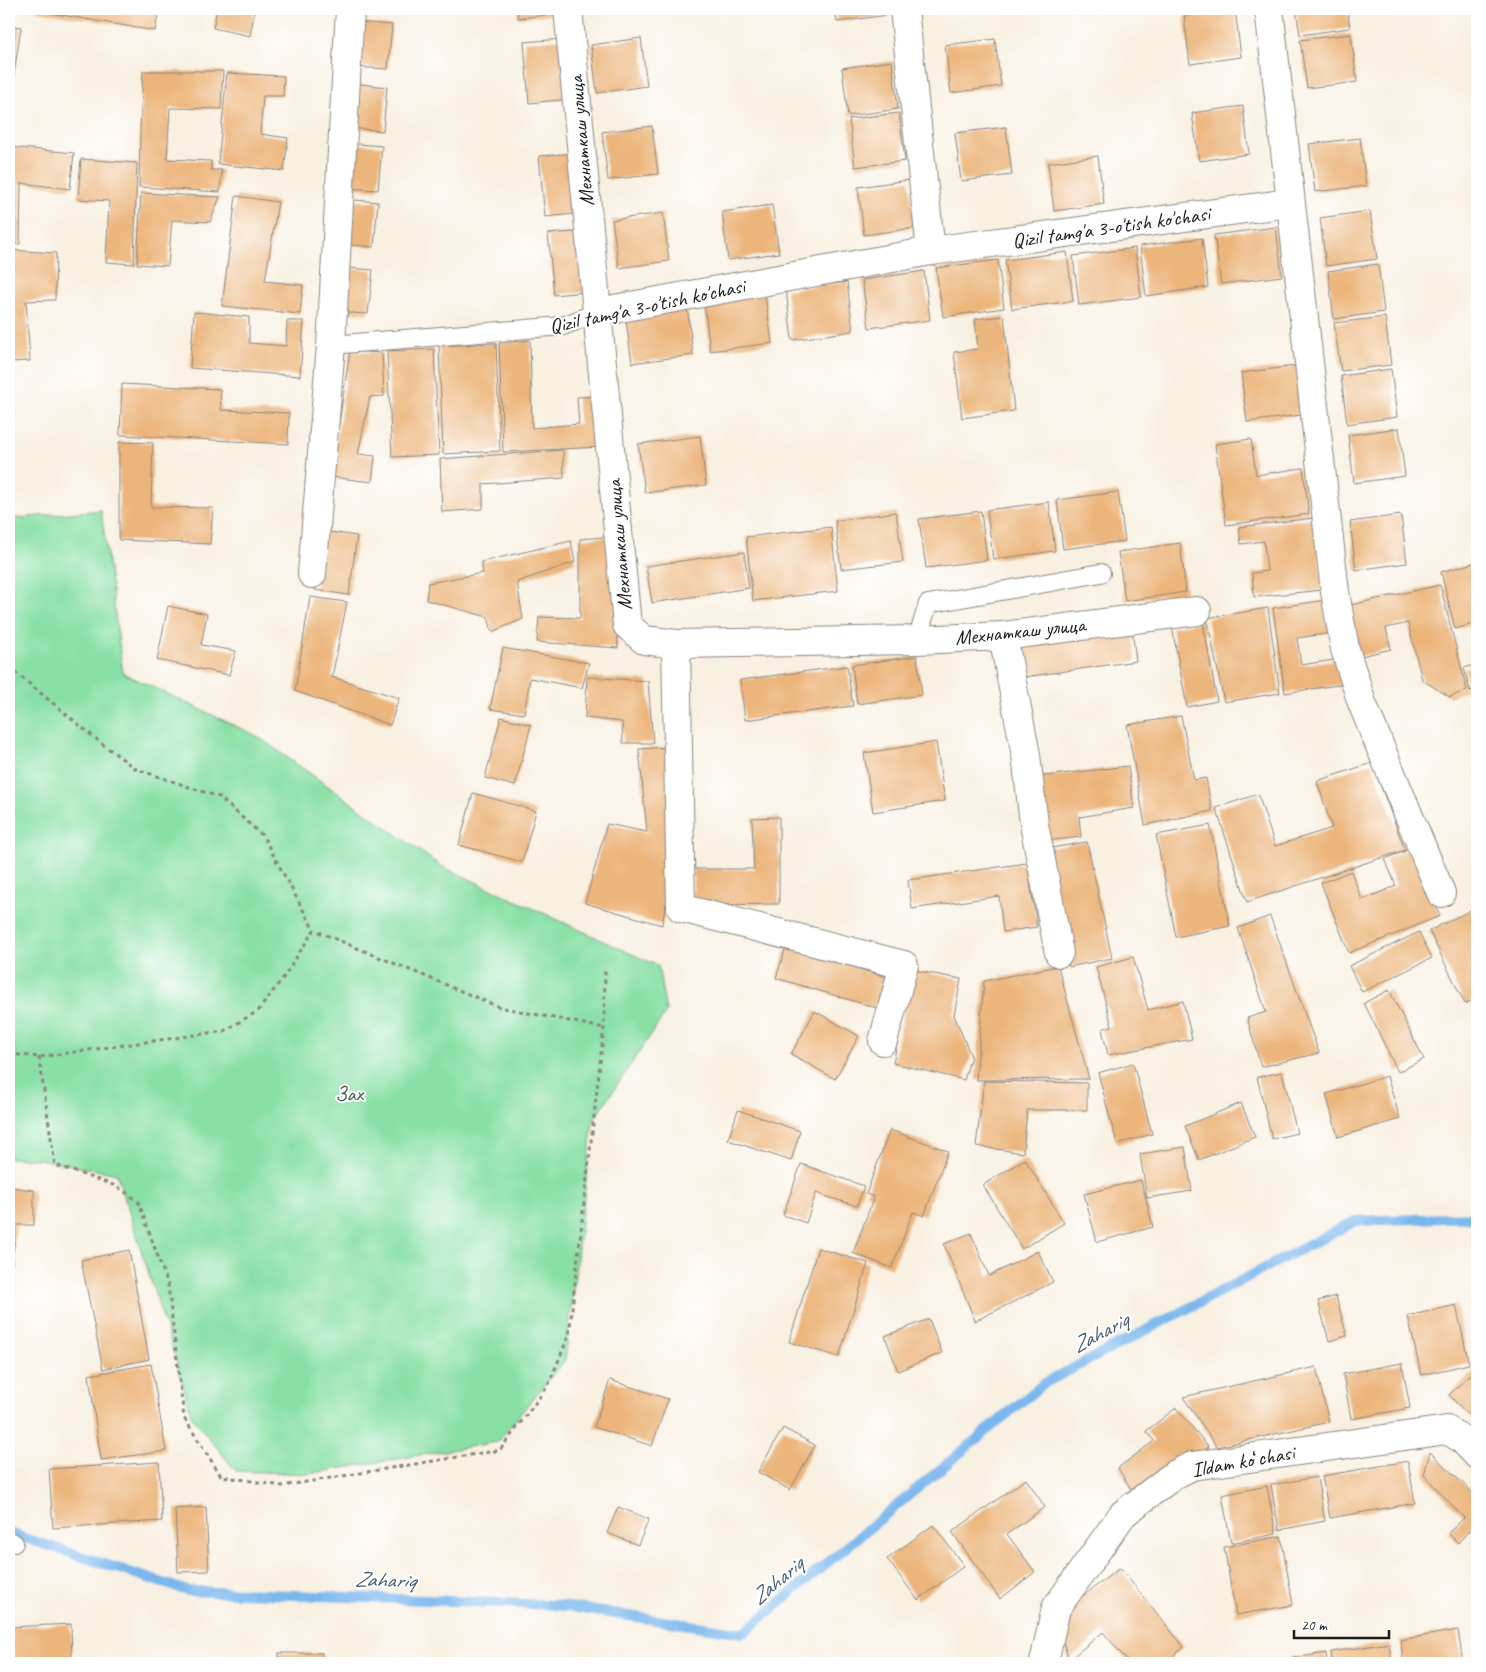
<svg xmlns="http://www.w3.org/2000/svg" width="1486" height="1672" viewBox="0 0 1486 1672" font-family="Caveat,sans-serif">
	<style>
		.green { fill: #88e0a4; stroke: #527e60 }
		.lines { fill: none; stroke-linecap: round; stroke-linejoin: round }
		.stream { stroke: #7ab7ed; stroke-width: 10 }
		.building { fill: #ecb57c }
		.service-casing { stroke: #8a867e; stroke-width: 20 }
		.minor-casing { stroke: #8a867e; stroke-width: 30 }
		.path { stroke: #8a867e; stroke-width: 3; stroke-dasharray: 4 4; stroke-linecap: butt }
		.service { stroke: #fff; stroke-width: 18 }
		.minor { stroke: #fff; stroke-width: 28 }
		.labels { text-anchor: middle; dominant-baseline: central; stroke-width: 4; stroke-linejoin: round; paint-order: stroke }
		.street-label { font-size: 21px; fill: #1c1c1c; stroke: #fff }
		.park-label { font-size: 21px; fill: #42614c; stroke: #fff }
		.water-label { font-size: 22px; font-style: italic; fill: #425a70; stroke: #fff }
	</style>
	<rect width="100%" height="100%" fill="#fff"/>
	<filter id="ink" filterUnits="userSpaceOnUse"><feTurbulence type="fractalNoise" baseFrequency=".02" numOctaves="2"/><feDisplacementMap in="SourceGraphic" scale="10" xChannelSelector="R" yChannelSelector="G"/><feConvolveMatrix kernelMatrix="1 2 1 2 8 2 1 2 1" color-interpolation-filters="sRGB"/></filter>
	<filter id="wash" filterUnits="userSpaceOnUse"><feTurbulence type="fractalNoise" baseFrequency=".0096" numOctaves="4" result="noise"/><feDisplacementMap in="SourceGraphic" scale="20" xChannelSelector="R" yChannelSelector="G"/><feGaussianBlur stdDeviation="1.12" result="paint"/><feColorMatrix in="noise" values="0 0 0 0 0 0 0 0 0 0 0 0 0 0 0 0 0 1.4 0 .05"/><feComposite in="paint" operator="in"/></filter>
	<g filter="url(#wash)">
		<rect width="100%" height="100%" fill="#f8f0e1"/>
		<polygon class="green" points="101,510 123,673 257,736 441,866 658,966 666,1012 593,1121 565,1360 497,1442 308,1474 236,1471 192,1417 172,1347 117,1174 40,1159 9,1158 9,519"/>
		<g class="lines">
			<polyline class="stream" points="9,1533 188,1591 555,1605 743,1633 1043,1384 1355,1221 1477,1217"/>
		</g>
		<g id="blocks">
			<g class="building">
				<polygon points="27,9 159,9 155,31"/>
				<polygon points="217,9 255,9 250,36 213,28"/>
				<polygon points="517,9 558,9 559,14 518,18"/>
				<polygon points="835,9 887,9 888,15 837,22"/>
				<polygon points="1235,9 1241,57 1190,64 1184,16"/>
				<polygon points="1296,9 1347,9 1350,28 1300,35"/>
				<polygon points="357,22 392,25 388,69 354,67"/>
				<polygon points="9,26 21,27 10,101 9,100"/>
				<polygon points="1351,34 1357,82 1307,88 1300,40"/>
				<polygon points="641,38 647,86 597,93 591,45"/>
				<polygon points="562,39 570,99 529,103 524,42"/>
				<polygon points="995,39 1001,86 951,93 945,45"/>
				<polygon points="892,61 898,109 848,116 842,68"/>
				<polygon points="143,71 223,71 221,109 170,108 167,159 211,161 211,170 222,170 220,192 139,187 140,130"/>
				<polygon points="227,73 284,76 283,96 263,96 260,134 288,138 284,171 218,164"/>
				<polygon points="352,83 387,87 383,131 349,128"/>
				<polygon points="1243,106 1249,154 1199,161 1192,113"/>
				<polygon points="899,113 905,161 855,167 849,119"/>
				<polygon points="652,126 658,174 608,180 602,132"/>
				<polygon points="1006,127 1012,175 961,181 955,133"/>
				<polygon points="1360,138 1366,186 1315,192 1309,144"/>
				<polygon points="347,143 382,146 378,190 344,188"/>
				<polygon points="9,147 74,153 70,189 21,183 20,244 9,244"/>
				<polygon points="577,153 585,213 545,217 539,156"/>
				<polygon points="1098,156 1104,204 1054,211 1048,163"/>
				<polygon points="81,159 137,163 134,264 106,262 109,201 78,199"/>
				<polygon points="909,180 915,228 864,235 858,187"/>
				<polygon points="141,193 220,197 210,222 172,220 168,266 137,264"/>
				<polygon points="236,196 278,202 265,281 303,285 300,314 222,306"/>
				<polygon points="343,199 378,202 374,247 339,244"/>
				<polygon points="772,205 779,253 728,260 722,212"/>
				<polygon points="1370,211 1377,259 1326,266 1320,218"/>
				<polygon points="663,213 669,261 619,268 612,220"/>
				<polygon points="1276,227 1282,276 1221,284 1214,235"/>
				<polygon points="587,231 595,291 554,295 548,234"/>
				<polygon points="1202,238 1208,287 1146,296 1140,246"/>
				<polygon points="1135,248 1141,297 1079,305 1073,256"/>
				<polygon points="9,250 56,253 55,300 26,301 30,361 9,362"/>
				<polygon points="1067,252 1073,301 1012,309 1005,260"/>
				<polygon points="998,260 1004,308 943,317 936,268"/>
				<polygon points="1378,264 1384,312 1334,319 1328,271"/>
				<polygon points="338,267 373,270 368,314 334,312"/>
				<polygon points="924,271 930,320 869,328 862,280"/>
				<polygon points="847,282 853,331 792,340 786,290"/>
				<polygon points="765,294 772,343 710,351 704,302"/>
				<polygon points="687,306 693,355 632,363 625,314"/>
				<polygon points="194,312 249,317 249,343 286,346 287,321 304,321 300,376 190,368"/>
				<polygon points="1004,316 1014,411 962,418 954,352 978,349 975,319"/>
				<polygon points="1385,317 1391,365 1341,371 1334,323"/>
				<polygon points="530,340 532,428 579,424 577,397 597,396 601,447 503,452 499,343"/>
				<polygon points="496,343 500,451 443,454 439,346"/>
				<polygon points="434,349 439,455 392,457 387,351"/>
				<polygon points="350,351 382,353 384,396 370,397 358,454 375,456 372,482 331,477"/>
				<polygon points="1302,365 1309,414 1247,422 1241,373"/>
				<polygon points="1391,369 1397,417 1347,424 1341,376"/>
				<polygon points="122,384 220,389 221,410 289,413 288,444 120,435"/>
				<polygon points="1399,428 1405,476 1354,483 1348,435"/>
				<polygon points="700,436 706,485 645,493 638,444"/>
				<polygon points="1251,439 1256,475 1303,468 1309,514 1226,525 1215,444"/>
				<polygon points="119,442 153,443 151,507 213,508 210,544 119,540"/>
				<polygon points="563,450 564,478 483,484 483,509 442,512 440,459"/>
				<polygon points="1118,492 1125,541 1063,549 1057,500"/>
				<polygon points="1049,502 1055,551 993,559 987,510"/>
				<polygon points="981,511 987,560 926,568 919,519"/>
				<polygon points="896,512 903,562 841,569 835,521"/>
				<polygon points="1401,515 1407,563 1356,570 1350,522"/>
				<polygon points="1314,518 1323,590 1254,597 1252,573 1267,571 1264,541 1241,544 1239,527"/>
				<polygon points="831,527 838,591 753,601 746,537"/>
				<polygon points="323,531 357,536 349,595 315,590"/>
				<polygon points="614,536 618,648 537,642 539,617 580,618 580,539"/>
				<polygon points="571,541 575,562 517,582 523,619 492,632 488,617 426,600 428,583 483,573 481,562"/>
				<polygon points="1180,543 1186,592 1125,601 1118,552"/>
				<polygon points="744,552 749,588 652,603 646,566"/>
				<polygon points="1477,562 1477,623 1455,629 1441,572"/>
				<polygon points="1440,585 1467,690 1450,697 1422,680 1408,623 1386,628 1391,649 1357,657 1346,606"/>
				<polygon points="310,597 347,602 332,677 399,698 390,725 295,691"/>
				<polygon points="1326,600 1331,633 1297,638 1301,665 1340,659 1344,684 1285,693 1273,608"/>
				<polygon points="168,606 207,614 201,645 236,651 229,675 157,660"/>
				<polygon points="1268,608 1280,693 1224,702 1207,618"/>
				<polygon points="1203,622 1217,701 1187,707 1172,627"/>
				<polygon points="1132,628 1136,661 1017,678 1013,645"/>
				<polygon points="503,648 589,663 582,688 530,678 524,714 490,709"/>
				<polygon points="917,656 922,695 857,704 852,665"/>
				<polygon points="1477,664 1477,689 1470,691 1464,668"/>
				<polygon points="847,666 853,706 745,720 740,680"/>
				<polygon points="587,677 648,681 653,743 623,743 622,722 585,718"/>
				<polygon points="1181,716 1194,780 1206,778 1212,811 1145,825 1127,725"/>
				<polygon points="501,717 531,725 515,786 485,778"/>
				<polygon points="936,742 945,801 873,812 864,753"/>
				<polygon points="667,747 677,849 662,925 585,903 607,824 647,832 639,749"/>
				<polygon points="1372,763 1405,850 1247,902 1216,808 1258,794 1275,846 1332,828 1317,781"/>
				<polygon points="1128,766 1134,808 1079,817 1081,837 1045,841 1037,777"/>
				<polygon points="473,793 536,811 522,862 459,845"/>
				<polygon points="779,817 779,904 693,905 693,869 754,869 752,818"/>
				<polygon points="1210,825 1230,926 1176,937 1156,835"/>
				<polygon points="1087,842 1112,958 1069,967 1045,849"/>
				<polygon points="1412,848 1440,916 1349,953 1321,883 1351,871 1362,900 1396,886 1385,859"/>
				<polygon points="1027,863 1037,927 1003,932 999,896 912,909 908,880"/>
				<polygon points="1477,907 1477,998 1465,1004 1429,931"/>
				<polygon points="1270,916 1319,1053 1261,1067 1247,1018 1266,1012 1238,928"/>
				<polygon points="1419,932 1432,958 1362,992 1349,966"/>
				<polygon points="786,947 886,977 877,1008 776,978"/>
				<polygon points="1133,957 1148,1010 1183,1001 1192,1039 1108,1055 1102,1029 1112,1026 1096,967"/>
				<polygon points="1058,966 1089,1079 976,1080 984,981"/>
				<polygon points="913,970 961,979 954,1015 971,1056 964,1080 893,1063"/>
				<polygon points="1389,990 1424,1059 1398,1072 1364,1003"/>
				<polygon points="815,1011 859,1036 835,1079 791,1054"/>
				<polygon points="1133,1063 1152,1134 1117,1144 1098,1073"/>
				<polygon points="1282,1072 1297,1133 1272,1139 1257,1077"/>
				<polygon points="1387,1076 1400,1119 1338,1137 1326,1094"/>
				<polygon points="984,1081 1087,1083 1087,1110 1027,1110 1023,1153 976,1146"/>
				<polygon points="1241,1103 1255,1137 1199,1160 1185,1126"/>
				<polygon points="738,1110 800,1131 791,1161 728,1140"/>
				<polygon points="890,1130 948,1151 924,1216 913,1212 892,1268 853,1253 874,1197 866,1194"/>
				<polygon points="1185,1147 1192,1191 1147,1198 1140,1154"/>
				<polygon points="1025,1159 1064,1223 1022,1249 983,1185"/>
				<polygon points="801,1164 864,1186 857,1206 816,1193 806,1223 783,1215"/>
				<polygon points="1141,1180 1153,1227 1097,1242 1084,1194"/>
				<polygon points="9,1187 34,1190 34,1225 16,1225 12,1265 9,1265"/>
				<polygon points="971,1233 989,1276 1038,1251 1053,1282 975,1321 944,1244"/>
				<polygon points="818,1248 868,1263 839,1357 789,1342"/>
				<polygon points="129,1250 149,1359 103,1369 81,1260"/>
				<polygon points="1336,1296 1347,1336 1329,1341 1318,1301"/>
				<polygon points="1456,1305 1469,1364 1421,1375 1408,1316"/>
				<polygon points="929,1319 942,1353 898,1371 885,1336"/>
				<polygon points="1402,1363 1410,1408 1351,1419 1343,1374"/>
				<polygon points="151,1364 166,1451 101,1460 89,1375"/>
				<polygon points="1316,1367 1329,1422 1217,1447 1183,1397"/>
				<polygon points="1477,1368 1477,1424 1449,1395"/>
				<polygon points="610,1380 668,1399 652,1446 594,1427"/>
				<polygon points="1176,1408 1209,1447 1136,1497 1118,1468 1154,1441 1146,1431"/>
				<polygon points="783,1428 815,1445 790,1490 758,1472"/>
				<polygon points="1430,1452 1477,1497 1477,1522 1458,1543 1448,1533 1464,1518 1424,1475"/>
				<polygon points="1408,1461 1415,1503 1330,1518 1322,1476"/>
				<polygon points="159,1462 162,1521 53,1528 49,1469"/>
				<polygon points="1317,1477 1325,1521 1279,1530 1271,1485"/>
				<polygon points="1026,1479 1045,1507 1007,1534 1035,1572 1000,1599 952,1532"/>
				<polygon points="1267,1486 1276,1534 1231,1543 1222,1495"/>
				<polygon points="206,1507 209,1571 178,1572 175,1509"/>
				<polygon points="618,1507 649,1519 638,1545 607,1533"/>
				<polygon points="933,1525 964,1566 918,1600 887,1559"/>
				<polygon points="1281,1536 1293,1605 1236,1615 1224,1547"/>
				<polygon points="1120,1568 1184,1647 1165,1663 1129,1663 1103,1632 1069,1660 1055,1617"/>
				<polygon points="71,1624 72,1663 9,1663 9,1627"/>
				<polygon points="1458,1630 1463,1663 1404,1663 1400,1640"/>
				<polygon points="1389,1643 1392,1663 1332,1663 1331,1652"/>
				<rect x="279" y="1653" width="43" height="10"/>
				<polygon points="1326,1653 1327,1663 1266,1663 1266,1662"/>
			</g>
		</g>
	</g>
	<g filter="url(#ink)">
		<use href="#blocks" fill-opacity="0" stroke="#8a867e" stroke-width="1"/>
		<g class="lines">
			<defs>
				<g id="service">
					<polyline points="331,345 563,326 598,312"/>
					<polyline points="917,640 928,604 1101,573"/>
					<polyline points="9,1541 14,1543"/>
				</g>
				<g id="minor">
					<polyline points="568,9 627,625 644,640 676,644 917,640 1003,636 1197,611"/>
					<polyline points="904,9 931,251"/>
					<polyline points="1269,9 1335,592 1345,649 1362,703 1441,893"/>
					<polyline points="598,312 931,251 1290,203"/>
					<polyline points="312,574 331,345 350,9"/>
					<polyline points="1003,636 1026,755 1034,824 1059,953"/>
					<polyline points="676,644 681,908 904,965 883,1041"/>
					<polyline points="1044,1662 1056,1608 1123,1514 1174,1475 1192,1466 1447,1430 1462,1439 1477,1455"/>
				</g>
			</defs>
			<use href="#service" class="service-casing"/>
			<use href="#minor" class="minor-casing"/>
			<g class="path">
				<polyline points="9,667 101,743 136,769 219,797 263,836 314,930"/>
				<polyline points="9,1054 39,1057 224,1031 258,1011 283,978 314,930 499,1007 604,1028"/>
				<polyline points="39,1057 55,1165 116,1186 138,1201 168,1285 184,1418 221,1476 282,1486 500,1450 548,1386 569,1335 604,1028 605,971"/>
			</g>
			<use href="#service" class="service"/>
			<use href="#minor" class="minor"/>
		</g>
	</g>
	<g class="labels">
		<g class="street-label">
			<text transform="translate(581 141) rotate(-95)">Мехнаткаш улица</text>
			<text transform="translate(1111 227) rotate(-8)">Qizil tamg'a 3-o'tish ko'chasi</text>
			<text transform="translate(647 306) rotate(-12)">Qizil tamg'a 3-o'tish ko'chasi</text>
			<text transform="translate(619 545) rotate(-95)">Мехнаткаш улица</text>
			<text transform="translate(1020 631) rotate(-6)">Мехнаткаш улица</text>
			<text transform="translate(1243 1461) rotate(-10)">Ildam koʻchasi</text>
		</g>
		<g class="park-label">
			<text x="349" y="1094">Зах</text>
		</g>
		<g class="water-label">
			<text transform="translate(1100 1333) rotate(-28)">Zahariq</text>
			<text transform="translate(385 1580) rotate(2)">Zahariq</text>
			<text transform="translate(777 1581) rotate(-40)">Zahariq</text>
		</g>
	</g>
	<rect width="1486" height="1672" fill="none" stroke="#fff" stroke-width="30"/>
	<path d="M1294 1630v8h95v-8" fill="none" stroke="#1c1c1c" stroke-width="2.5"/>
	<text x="1301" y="1630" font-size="15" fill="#1c1c1c" stroke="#ffffff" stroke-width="4" paint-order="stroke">20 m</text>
</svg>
